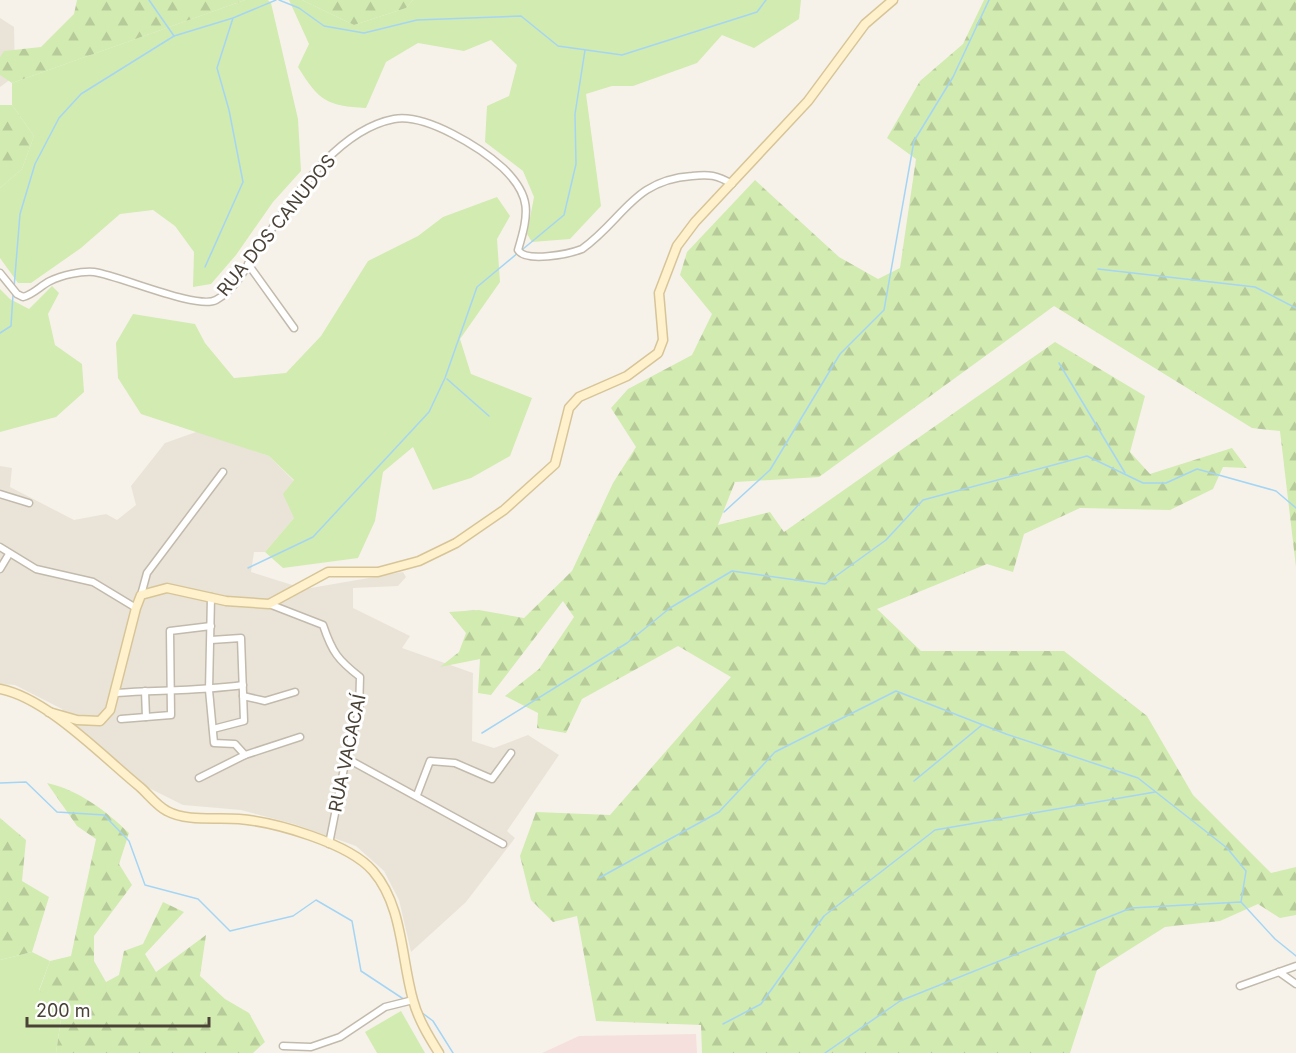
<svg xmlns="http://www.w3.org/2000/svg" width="1296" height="1053" viewBox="0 0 1296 1053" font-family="Inter,sans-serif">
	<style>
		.residential { fill: #eae4d8 }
		.medical { fill: #f6e0dd }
		.grass { fill: #d2ebb1 }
		.forest { fill: url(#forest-firs) }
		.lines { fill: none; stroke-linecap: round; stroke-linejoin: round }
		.stream { stroke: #a5d5f4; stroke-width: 1.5 }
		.street-casing { stroke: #c2baac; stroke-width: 9 }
		.secondary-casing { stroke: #d7c598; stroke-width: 11 }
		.street { stroke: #fff; stroke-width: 6 }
		.secondary { stroke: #fff1cb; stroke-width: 8 }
		.labels { text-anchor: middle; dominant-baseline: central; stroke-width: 6; stroke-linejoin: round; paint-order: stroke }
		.street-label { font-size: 18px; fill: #4a4237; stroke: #fff }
	</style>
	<defs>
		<pattern id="forest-firs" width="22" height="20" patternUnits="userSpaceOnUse" patternTransform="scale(1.5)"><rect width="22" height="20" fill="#d2ebb1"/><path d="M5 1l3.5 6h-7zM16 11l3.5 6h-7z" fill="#b6cb99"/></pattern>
	</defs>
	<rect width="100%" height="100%" fill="#f6f2ea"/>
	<g class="residential">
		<polygon points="0,18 14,27 15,76 0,87"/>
		<polygon points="199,431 269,456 294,481 294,518 265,552 254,552 251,572 305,589 403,572 406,577 398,586 353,588 353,608 410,636 402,648 473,673 472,741 494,748 528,735 559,755 507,831 515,838 466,902 411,952 399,900 384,871 356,846 294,824 241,810 183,805 149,788 67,722 62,709 15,685 0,684 0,466 12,468 10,487 74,520 106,514 117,520 136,505 131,486 165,443"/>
	</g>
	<polygon class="medical" points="696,1034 697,1053 542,1053 579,1036"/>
	<g class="grass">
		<polygon points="245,0 268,0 271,3 298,119 301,171 273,202 236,255 211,284 193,287 194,252 175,226 153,210 120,214 81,248 31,283 18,283 0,258 0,188 22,169 34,136 12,105 12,83"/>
		<path d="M 289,0 L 302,0 L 354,25 L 406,8 L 413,0 L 801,0 L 799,19 L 754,48 L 722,35 L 697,63 L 633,86 L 612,86 L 586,94 L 601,206 L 570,239 L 532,242 L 527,234 L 534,197 L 523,171 L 485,142 L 487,106 L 509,96 L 517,65 L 491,40 L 464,51 L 418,43 L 386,62 L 366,108 C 327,106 319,101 298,67 L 309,44 Z"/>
		<polygon points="497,197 510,216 497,239 500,282 460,339 471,374 532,398 510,456 471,478 433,490 413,447 383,472 375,521 358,558 283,568 265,552 294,518 283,494 294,480 269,456 141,414 118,378 116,343 133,314 195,324 205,343 234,378 286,373 321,336 368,261 418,236 443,217"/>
		<polygon points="52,286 59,293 48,314 55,345 82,364 84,392 56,417 0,432 0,289 10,299 29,309"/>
		<polygon points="32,952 50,961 39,990 63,1005 56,1053 0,1053 0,960"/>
		<polygon points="401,1011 425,1053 377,1053 365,1032"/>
	</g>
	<g class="forest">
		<polygon points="77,0 245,0 12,83 0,75 0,57 4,51 41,47 74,14"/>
		<polygon points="302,0 413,0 406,8 354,25"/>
		<polygon points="984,0 1296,0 1296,567 1280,431 1252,428 1054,306 819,477 735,482 718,525 770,512 784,532 1055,342 1145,396 1130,452 1150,474 1232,448 1247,468 1223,467 1213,489 1170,510 1080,508 1024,534 1013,572 987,564 877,609 921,651 1064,651 1147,716 1193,795 1271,873 1296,867 1296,915 1280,918 1258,904 1220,921 1165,927 1097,970 1070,1053 702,1053 701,1025 596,1021 577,916 553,922 531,900 520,856 536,812 610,815 731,677 678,646 582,699 566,733 537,728 538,713 505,696 539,669 574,617 563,601 491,695 478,693 480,659 440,667 459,652 466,633 449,612 479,610 524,618 572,571 613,483 636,447 611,408 628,389 692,355 712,314 680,275 687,252 755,180 839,257 878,279 900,268 916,159 887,138 920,81 963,44"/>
		<polygon points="0,105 12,105 34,136 22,169 0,188"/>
		<path d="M 47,783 C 79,790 106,811 129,833 L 119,864 L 132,885 L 94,936 L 94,961 L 106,982 L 119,975 L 124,951 L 143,944 L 163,902 L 184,912 L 145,954 L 156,972 L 206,935 L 200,976 L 225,999 L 249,1013 L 265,1042 L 253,1053 L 56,1053 L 63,1006 L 39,991 L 50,961 L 71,956 L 96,839 L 77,826 Z"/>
		<polygon points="0,818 26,840 22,881 49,897 32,952 0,960"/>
	</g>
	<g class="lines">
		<g class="stream">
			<polyline points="149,0 174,36"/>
			<polyline points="279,0 299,8 324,26 364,33 417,20 521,16 558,46 622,55 757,12 766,0"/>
			<polyline points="523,249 564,215 576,164 575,114 585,50"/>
			<polyline points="205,267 243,182 229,110 217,68 233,18"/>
			<polyline points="1098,269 1255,287 1296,308"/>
			<polyline points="14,288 20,214 35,164 59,118 81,94 174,36 233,18 276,0"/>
			<polyline points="0,333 11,326 13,295"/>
			<polyline points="1059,363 1125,473"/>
			<polyline points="447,379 489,416"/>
			<polyline points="724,512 770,470 840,354 884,310 914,141 953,77 989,0"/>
			<polyline points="248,568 313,537 429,412 445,378 477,287 519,252"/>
			<polyline points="482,733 627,643 670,608 732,571 825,584 886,540 923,500 1087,456 1143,483 1166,483 1197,469 1276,491 1296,508"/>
			<polyline points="914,781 982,725"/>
			<polyline points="0,783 26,782 57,812 104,815 129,841 145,885 198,899 230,931 293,916 316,900 352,921 361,971 405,1000"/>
			<polyline points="599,878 719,812 775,752 896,691 1006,734 1138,778 1227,848 1246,871 1241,902"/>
			<polyline points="421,1012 433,1021 453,1053"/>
			<polyline points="723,1024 761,1004 824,916 935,830 1155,792"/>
			<polyline points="825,1053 900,1001 1131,908 1241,902 1275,939 1296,956"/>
		</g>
		<defs>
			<g id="street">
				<polyline points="248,264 294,328"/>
				<path d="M 0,273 L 17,294 L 23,297 C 34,294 40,286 50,281 C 62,275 81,271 94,272 C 121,276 197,310 216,300 C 237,289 251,259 264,240 C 295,196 337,130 394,119 C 426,113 481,148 503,168 C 532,196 529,213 518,250 C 526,263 569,254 582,249 C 624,219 633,180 692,176 C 709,174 717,175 732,184"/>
				<polyline points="0,494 29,503"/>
				<polyline points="0,547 36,569 93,582 136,608"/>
				<polyline points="0,569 9,554"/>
				<polyline points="141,595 147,573 223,472"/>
				<polyline points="211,597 209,690 214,743 235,744 245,755"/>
				<path d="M 269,604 L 323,625 C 332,652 338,660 360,677 L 359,712 L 346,758 L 329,844"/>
				<polyline points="211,640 241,638 244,721 213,729"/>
				<polyline points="145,691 146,717"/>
				<path d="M 116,693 C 159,690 201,691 243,685"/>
				<polyline points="243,696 265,701 295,692"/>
				<polyline points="121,719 171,715 170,631 211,626"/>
				<polyline points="346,758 503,844"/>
				<polyline points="199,778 245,755 300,737"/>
				<polyline points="417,795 430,761 455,763 492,779 511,753"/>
				<polyline points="1279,972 1296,984"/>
				<polyline points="1240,986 1296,966"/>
				<polyline points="283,1046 311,1047 340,1037 385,1007 413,1000"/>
			</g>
			<g id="secondary">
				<path d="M 0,689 C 47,698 102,756 140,787 C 148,794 157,806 167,811 C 187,822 217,817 239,819 C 275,822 349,843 373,871 C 403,906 401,958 413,1000 C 418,1019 429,1037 439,1053"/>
				<polyline points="49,712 77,720 100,721 110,710 136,608 141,595 167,588 226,601 269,604 328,572 378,572 419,561 456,543 504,510 555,464 569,408 579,397 627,376 658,353 663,340 659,293 677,246 695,222 808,101 865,24 893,0"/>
			</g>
		</defs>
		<use href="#street" class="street-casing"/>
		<use href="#secondary" class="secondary-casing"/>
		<use href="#street" class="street"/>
		<use href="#secondary" class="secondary"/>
	</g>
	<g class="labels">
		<g class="street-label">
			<text transform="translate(276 225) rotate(-51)">RUA DOS CANUDOS</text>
			<text transform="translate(347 753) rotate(-78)">RUA VACACAÍ</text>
		</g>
	</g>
	<path d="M27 1017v9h182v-9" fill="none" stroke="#4a4237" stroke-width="3"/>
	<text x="36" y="1017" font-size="18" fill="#4a4237" stroke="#ffffff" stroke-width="4.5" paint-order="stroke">200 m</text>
</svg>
